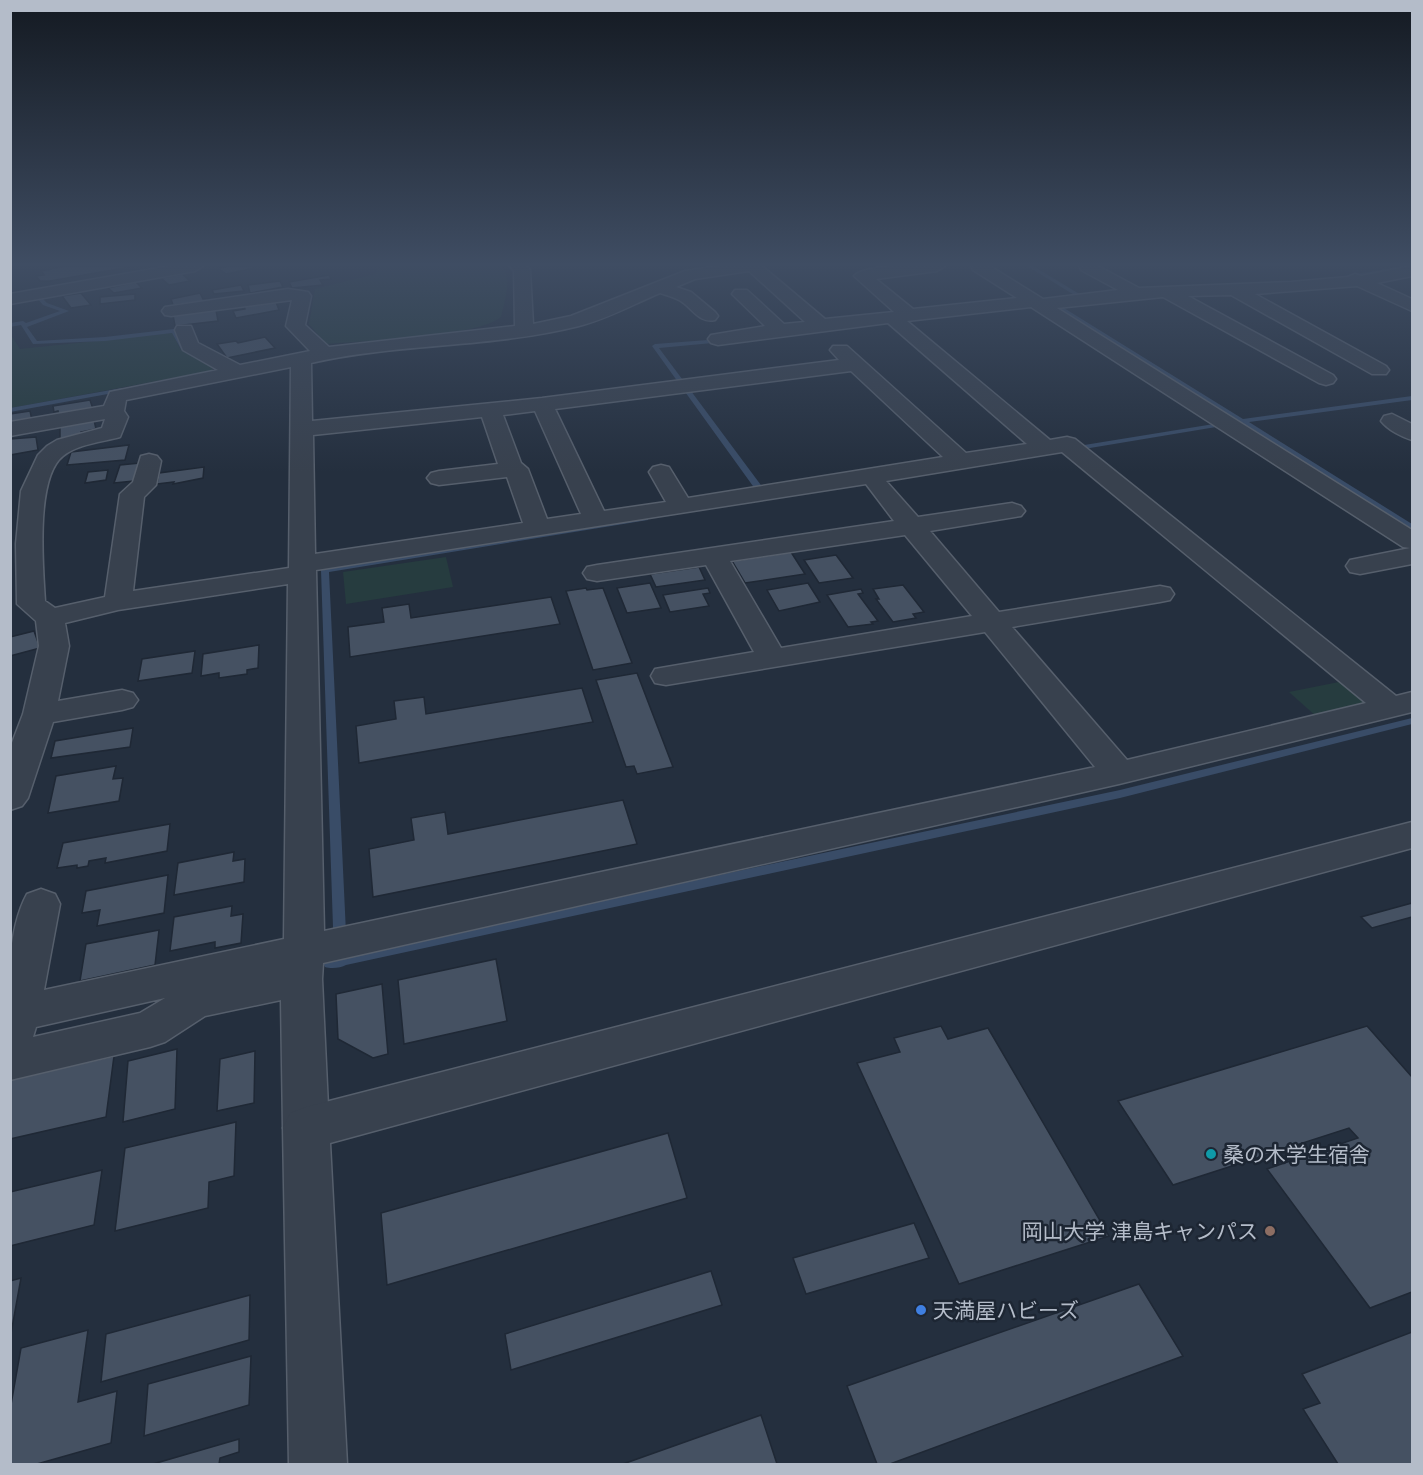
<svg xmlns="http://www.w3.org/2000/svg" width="1423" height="1475" viewBox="0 0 1423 1475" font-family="'Noto Sans','Noto Sans JP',sans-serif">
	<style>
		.green { fill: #263c3f }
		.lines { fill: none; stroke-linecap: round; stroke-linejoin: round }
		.stream { fill: #394c67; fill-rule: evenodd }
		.building { fill: #455162; stroke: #1f2835; stroke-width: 1.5 }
		.minor-casing { stroke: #565f6c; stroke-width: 3 }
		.tertiary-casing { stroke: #565f6c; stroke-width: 3 }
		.minor { fill: #38414e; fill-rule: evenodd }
		.tertiary { fill: #38414e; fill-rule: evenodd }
		.culture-dot { fill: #0f9aa8; stroke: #1d2633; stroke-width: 2 }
		.education-dot { fill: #8d6e63; stroke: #1d2633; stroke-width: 2 }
		.shop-dot { fill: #3f7fe0; stroke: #1d2633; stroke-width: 2 }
		.labels { text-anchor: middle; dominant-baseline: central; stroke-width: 5; stroke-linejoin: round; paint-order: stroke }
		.near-poi-label { font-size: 21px; fill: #b4bcc9; stroke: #1d2633; text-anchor: start }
	</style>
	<rect width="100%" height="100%" fill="#242f3e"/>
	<g class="green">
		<path d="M 380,266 L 502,266 C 513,279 504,302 501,317 C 477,337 363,341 326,344 L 309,324 L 315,289 L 375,274 Z"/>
		<polygon points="172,333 181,350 213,368 211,371 11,408 11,335 20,349"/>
		<polygon points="446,557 453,587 346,604 343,572"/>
		<polygon points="1349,680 1368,696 1362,708 1317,717 1289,692"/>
	</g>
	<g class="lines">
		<g class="stream">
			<polygon points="1027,266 1033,266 1081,295 1076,296"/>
			<polygon points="1404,266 1412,266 1412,267 1329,281 1326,279"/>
			<polygon points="40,296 47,303 69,311 27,327 37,341 105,337 174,329 176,330 186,347 190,351 187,353 181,349 172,333 105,341 33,344 21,325 10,327 10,323 23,321 26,323 60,311 43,305 37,298"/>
			<polygon points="1047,300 1051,300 1243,419 1412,396 1412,400 1249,422 1412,524 1412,529 1047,302"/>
			<polygon points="721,339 723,340 723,342 659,348 769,496 769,500 763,500 652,346 655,344"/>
			<polygon points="122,388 124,389 124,391 10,412 10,408"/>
			<polygon points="1220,423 1222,424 1222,426 1072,451 1068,449 1072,447"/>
			<path d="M 645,516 L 648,516 L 648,520 L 329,572 L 347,954 L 1120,790 L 1412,718 L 1412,724 L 1120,798 L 346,965 C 341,968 331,969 325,967 L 323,963 L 325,959 L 334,957 L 321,570 L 322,568 Z"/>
		</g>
	</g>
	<g class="building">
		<polygon points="65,266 135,266 50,281 40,281 36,276 44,275 41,271"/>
		<polygon points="233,266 251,266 255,268 226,274 218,268"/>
		<polygon points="182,274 190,281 169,285 161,278"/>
		<polygon points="329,275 331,279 320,280 323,285 292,288 289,282"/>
		<polygon points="280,281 283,287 250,293 248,285"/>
		<polygon points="136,282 142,288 114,293 108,288"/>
		<polygon points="241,285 244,291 214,294 212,290"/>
		<polygon points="81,293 91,305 71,308 62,296"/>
		<polygon points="200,293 203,299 208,299 209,302 173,305 171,299"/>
		<polygon points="135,294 135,300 100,304 100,297"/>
		<polygon points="276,302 279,310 236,318 233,311 245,309 244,306"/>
		<polygon points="216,310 218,321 175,326 173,315"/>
		<polygon points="265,337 275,348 227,358 217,344 236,341 238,343"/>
		<polygon points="90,400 93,409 59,416 58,411 54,412 53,406"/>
		<polygon points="30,411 32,420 10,424 10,414"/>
		<polygon points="94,420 96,429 81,432 82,435 60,439 60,427"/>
		<polygon points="36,437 38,450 10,455 10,439"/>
		<polygon points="129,445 125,460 67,465 71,452"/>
		<polygon points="140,463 134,481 114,483 120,465"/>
		<polygon points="204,467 203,478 173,484 174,482 157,484 159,473"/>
		<polygon points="108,470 106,480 85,483 88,472"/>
		<polygon points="791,552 805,574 745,583 732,561"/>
		<polygon points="836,555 853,578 819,583 804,560"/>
		<polygon points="699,567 705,580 656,587 650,574"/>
		<polygon points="650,583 661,608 627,613 617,588"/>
		<polygon points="808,583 820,602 779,611 767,590"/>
		<polygon points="903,585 924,612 913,614 916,618 893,622 876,599 879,599 873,589"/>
		<polygon points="586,588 587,590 603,588 632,663 593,670 566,591"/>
		<polygon points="708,588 710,593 703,594 709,606 670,612 663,595"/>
		<polygon points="861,589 863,593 858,594 878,621 871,622 873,624 848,627 827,595"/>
		<polygon points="551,597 560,624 350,657 348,627 384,622 382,608 409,604 411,618"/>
		<polygon points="34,631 40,648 10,656 10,637"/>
		<polygon points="259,645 258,668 247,670 247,674 219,678 219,673 201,676 203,654"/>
		<polygon points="195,651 192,673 138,681 142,659"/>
		<polygon points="637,673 673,767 637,774 634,766 626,767 596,680"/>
		<polygon points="582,688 593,722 359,763 356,726 396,719 394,701 424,697 426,714"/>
		<polygon points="133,728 130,747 51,758 55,741"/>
		<polygon points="116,766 113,779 123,778 119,801 48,813 56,776"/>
		<polygon points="623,800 637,844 373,897 369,849 414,840 411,818 445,812 448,834"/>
		<polygon points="170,824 167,851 105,863 106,858 89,861 88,866 77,868 77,865 57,868 63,843"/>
		<polygon points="234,852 233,861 245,859 244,882 174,895 178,863"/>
		<polygon points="168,875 164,913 97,926 100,910 82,913 86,891"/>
		<polygon points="1412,903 1412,917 1372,928 1361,917"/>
		<polygon points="232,906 231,916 243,914 241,943 215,948 215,942 170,951 174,917"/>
		<polygon points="159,930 155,965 80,981 86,944"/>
		<polygon points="496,959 507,1021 404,1044 398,980"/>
		<polygon points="382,984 388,1054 373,1058 338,1039 336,994"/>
		<polygon points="941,1026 948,1039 988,1028 1109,1236 959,1284 857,1063 900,1052 894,1038"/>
		<polygon points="1367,1026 1412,1077 1412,1292 1370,1308 1267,1169 1358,1138 1349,1128 1173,1185 1118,1101"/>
		<polygon points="177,1049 175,1109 123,1122 128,1061"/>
		<polygon points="255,1051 254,1103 217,1111 220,1059"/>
		<polygon points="114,1056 106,1117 10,1139 10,1079"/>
		<polygon points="236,1122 234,1176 209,1182 208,1208 115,1231 125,1148"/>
		<polygon points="668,1133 687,1198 387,1285 381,1213"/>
		<polygon points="102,1170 94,1225 10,1246 10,1192"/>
		<polygon points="914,1223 929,1258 806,1294 793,1258"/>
		<polygon points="711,1271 722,1305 511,1370 505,1334"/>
		<polygon points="21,1278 10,1339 10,1281"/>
		<polygon points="1139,1284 1183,1356 890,1464 877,1464 847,1386"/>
		<polygon points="250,1295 249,1340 101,1382 106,1334"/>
		<polygon points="88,1330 78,1402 117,1391 111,1443 37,1464 10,1464 10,1410 21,1348"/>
		<polygon points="1412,1332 1412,1464 1338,1464 1303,1409 1320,1403 1302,1374"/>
		<polygon points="251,1356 249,1405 144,1436 148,1384"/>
		<polygon points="761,1415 777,1464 623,1464"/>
		<polygon points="239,1439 239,1452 220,1458 219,1464 153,1464"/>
	</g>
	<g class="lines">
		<defs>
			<g id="minor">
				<polygon points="170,266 203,266 195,271 10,304 10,294"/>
				<path d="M 510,266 L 527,266 L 530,270 L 533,324 L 571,316 L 685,271 L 719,266 L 762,266 L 825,319 L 894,312 L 854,276 C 864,264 929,264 945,266 L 937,271 L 876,279 L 913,309 L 1017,298 L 973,270 L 971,266 L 990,266 L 1043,299 L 1118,290 L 1081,270 L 1079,266 L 1098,266 L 1139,288 L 1291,282 L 1348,277 L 1355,274 L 1361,276 L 1412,266 L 1412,276 L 1377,283 L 1412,299 L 1412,311 L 1357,286 L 1255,294 L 1386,366 L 1389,370 L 1386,374 L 1372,374 L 1231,295 L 1188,296 L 1333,375 L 1336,379 L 1333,383 L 1326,385 L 1319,383 L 1163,297 L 1057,308 L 1412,530 L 1412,564 L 1360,574 L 1350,572 L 1346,566 L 1350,560 L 1410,548 L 1403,547 L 1031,307 L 907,321 L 1050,440 L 1067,437 L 1075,439 L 1396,696 L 1412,692 L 1412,712 L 1119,784 L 323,963 L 322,979 L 329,1128 L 322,1143 L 306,1149 L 290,1143 L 283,1128 L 281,1000 L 205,1016 L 165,1042 L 150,1047 L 10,1080 C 10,1026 1,941 27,894 L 41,889 L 55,894 L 60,904 L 44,990 L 284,939 L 288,584 L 118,610 L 65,623 L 69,646 L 58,701 L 122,690 L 133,693 L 138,700 L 133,707 L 122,710 L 53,722 L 28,798 L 22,806 L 10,810 L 10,748 L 23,714 L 39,646 L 36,621 L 17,604 L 16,544 L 21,491 L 38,455 L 47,446 L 57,440 L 102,428 L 105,419 L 10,436 L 10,422 L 104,406 L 110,392 L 218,370 L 183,350 L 175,330 L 177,326 L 191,326 L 198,343 L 240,365 L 310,351 L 286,326 L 292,300 L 171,316 L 165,315 L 162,311 L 165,307 L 288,289 L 308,292 L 311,296 L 305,325 L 329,347 L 515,326 L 514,271 ZM 749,271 L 805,322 L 784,324 L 747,290 L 735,290 L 732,294 L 765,326 L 711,335 L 708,339 L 711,343 L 718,345 L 888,323 L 1027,444 L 966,453 L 847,346 L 833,346 L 830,350 L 839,360 L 542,398 L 312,421 L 311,363 C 399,343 492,348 579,326 C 607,319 634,304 660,293 C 666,295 674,297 679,300 C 692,307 699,324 715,320 L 718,316 L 715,312 L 691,292 L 676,287 L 695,279 ZM 291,367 L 289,568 L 133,591 L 144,497 L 156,485 L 161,461 L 157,456 L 149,454 L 141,456 L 133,482 L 120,494 L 105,597 L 55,608 L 45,601 C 43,568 35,478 63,456 C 78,444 102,442 120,437 L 128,417 L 124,411 L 126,400 ZM 851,371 L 943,457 L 688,498 L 669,467 L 661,465 L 653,467 L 649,472 L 666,502 L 604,511 L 555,409 ZM 535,411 L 581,514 L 547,519 L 528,469 L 521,463 L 503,415 ZM 482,417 L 498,464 L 439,471 L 431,473 L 427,478 L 431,483 L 439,485 L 507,477 L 523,523 L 315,554 L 313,435 ZM 1062,452 L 1366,703 L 1127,760 L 1012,627 L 1160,602 L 1170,600 L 1174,594 L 1170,588 L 1160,586 L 999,612 L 930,531 L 1021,516 L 1025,511 L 1021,506 L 1012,503 L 918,517 L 886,481 ZM 866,484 L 894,521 L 597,565 L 587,567 L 583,573 L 587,579 L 597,581 L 706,565 L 754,652 L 655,669 L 651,676 L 655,683 L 666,685 L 985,632 L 1095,767 L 324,931 L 316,570 ZM 905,535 L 972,616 L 781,648 L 730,561 ZM 165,998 L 140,1013 L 33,1037 L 36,1027 Z"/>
				<path d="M 1392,414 L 1412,424 L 1412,440 C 1402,437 1388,430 1381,421 L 1384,416 Z"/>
			</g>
			<polygon id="tertiary" points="1412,822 1412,848 330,1143 347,1464 289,1464 283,1128 290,1113 306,1107"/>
		</defs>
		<use href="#minor" class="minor-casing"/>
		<use href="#tertiary" class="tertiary-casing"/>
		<use href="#minor" class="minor"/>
		<use href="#tertiary" class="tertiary"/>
	</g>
	<linearGradient id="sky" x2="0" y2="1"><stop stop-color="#141a22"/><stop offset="0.56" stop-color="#3f4d63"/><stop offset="1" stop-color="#3f4d63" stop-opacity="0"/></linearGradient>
	<rect width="1423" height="472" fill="url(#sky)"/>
	<circle class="culture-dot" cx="1211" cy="1154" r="6"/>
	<circle class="education-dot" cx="1270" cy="1231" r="6"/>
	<circle class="shop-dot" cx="921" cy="1310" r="6"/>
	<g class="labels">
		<g class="near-poi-label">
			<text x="1223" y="1154">桑の木学生宿舎</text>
			<text x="1258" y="1231" text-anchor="end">岡山大学 津島キャンパス</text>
			<text x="933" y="1310">天満屋ハビーズ</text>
		</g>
	</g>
	<rect width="1423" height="1475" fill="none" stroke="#b4bcc9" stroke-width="24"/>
</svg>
